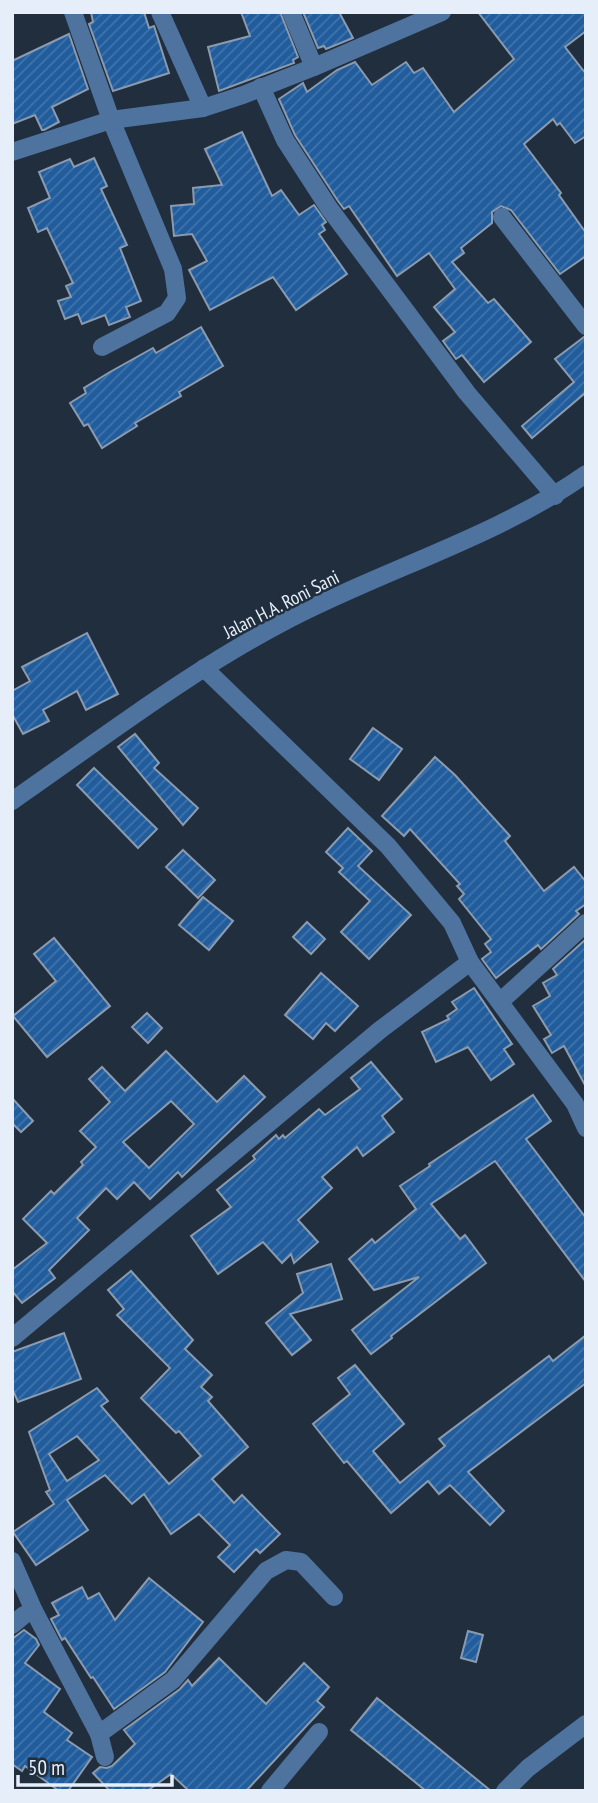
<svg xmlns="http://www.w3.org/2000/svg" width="598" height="1803" viewBox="0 0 598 1803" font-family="'PT Sans Narrow',sans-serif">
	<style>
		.building { fill: url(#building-hatch); stroke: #8b9baf; stroke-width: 2; fill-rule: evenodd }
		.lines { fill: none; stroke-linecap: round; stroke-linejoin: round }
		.minor { stroke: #4e739f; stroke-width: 18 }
		.labels { text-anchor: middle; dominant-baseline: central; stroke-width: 5; stroke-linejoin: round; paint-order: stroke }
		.street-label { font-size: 19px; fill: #e6eef9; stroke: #212e3e }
	</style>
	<defs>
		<pattern id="building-hatch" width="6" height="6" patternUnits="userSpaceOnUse" patternTransform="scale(1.75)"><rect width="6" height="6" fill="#215c9c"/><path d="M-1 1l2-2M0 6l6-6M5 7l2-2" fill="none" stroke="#4174ab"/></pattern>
	</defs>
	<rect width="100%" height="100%" fill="#212e3e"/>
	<g class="building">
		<polygon points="91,12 144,12 149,28 154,26 169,73 113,91 89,24 93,22"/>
		<polygon points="241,12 280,12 298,57 293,60 294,63 219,91 208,47 250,36"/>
		<polygon points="303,12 339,12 353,38 326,49 324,46 318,48"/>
		<polygon points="478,12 586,12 586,31 565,47 586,74 586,136 575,143 560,123 557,125 553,119 524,144 561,193 559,195 586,233 586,256 560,274 511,210 501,206 492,212 492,223 461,248 464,253 452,262 488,303 494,299 531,342 484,382 462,355 456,359 443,341 455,332 434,307 455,289 429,253 397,276 349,206 344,209 338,201 295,135 279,99 303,83 307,92 337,70 355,62 372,85 406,62 414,73 423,68 454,112 514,59"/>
		<polygon points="69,34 88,89 52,107 59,122 44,130 42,130 35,115 12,124 12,61"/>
		<polygon points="242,132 272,196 281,190 299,215 314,205 326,222 322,225 325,230 319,234 347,274 296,310 273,277 210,310 189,270 207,261 192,234 174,236 171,206 194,204 193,188 222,185 205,149"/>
		<polygon points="94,158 107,186 101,189 127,245 120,248 141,301 126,307 130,317 109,325 105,315 82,324 78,314 65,319 58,301 71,297 66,286 73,283 47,228 38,232 28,208 50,198 39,172 70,159 74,167"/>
		<polygon points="201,327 223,366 179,392 181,396 135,423 137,426 102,448 88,424 84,426 70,403 86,393 84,388 110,372 153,348 156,353"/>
		<polygon points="584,337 586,337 586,397 584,394 532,438 522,426 574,382 555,359"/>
		<polygon points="87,633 118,694 86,710 77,691 43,710 49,721 23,734 12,714 12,691 30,681 22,667"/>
		<polygon points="373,728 402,749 379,780 350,759"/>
		<polygon points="135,734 159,763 154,768 198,808 183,825 118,747"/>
		<polygon points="435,757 455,775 510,836 505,841 544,891 574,867 586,882 586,904 576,911 579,914 541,949 538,945 496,978 482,959 491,952 485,944 491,939 459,899 464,894 457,886 460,884 410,829 404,836 382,816"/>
		<polygon points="94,768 157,829 138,848 77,785"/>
		<polygon points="348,828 372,851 358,866 411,915 369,959 341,932 370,901 339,872 343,868 326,852"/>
		<polygon points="183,850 215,880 198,898 166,867"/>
		<polygon points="203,897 233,921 209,950 179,925"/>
		<polygon points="307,922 325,939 311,954 293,937"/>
		<polygon points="54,938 110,1006 47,1057 13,1016 56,981 34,954"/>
		<polygon points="586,939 586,1087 564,1046 552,1053 544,1039 551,1035 533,1006 550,996 543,983 557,975 553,969"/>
		<polygon points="321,973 358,1006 335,1031 326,1023 313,1039 285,1015"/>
		<polygon points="474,988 512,1044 504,1049 514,1064 491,1080 468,1047 436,1062 422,1032 449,1019 447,1016 457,1009 452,1002"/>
		<polygon points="147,1013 162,1028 148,1043 132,1027"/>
		<path d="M 166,1051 L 217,1102 L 244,1076 L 265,1097 L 182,1177 L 178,1172 L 150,1199 L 134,1182 L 117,1199 L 106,1188 L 77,1218 L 89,1230 L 49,1270 L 55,1278 L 22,1303 L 12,1291 L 12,1270 L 47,1243 L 23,1219 L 51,1191 L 54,1194 L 83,1165 L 81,1162 L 96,1147 L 80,1131 L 110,1102 L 89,1079 L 102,1067 L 125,1091 ZM 171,1101 L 194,1124 L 149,1168 L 123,1142 Z"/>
		<polygon points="371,1062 402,1099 382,1116 394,1132 363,1156 357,1147 322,1177 332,1188 298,1220 318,1242 294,1263 291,1254 282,1263 263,1242 218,1274 191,1236 231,1207 217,1190 255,1159 253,1156 276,1135 279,1139 283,1135 285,1138 319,1109 325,1115 360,1089 351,1078"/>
		<polygon points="533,1095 551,1121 526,1139 586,1218 586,1282 495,1161 431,1204 460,1239 465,1235 486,1263 391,1336 392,1338 371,1354 352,1330 419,1277 374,1290 349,1259 372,1239 375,1243 416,1209 400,1186 430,1166 429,1164"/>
		<polygon points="12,1098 33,1121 21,1132 12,1123"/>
		<polygon points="331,1264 342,1299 290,1314 311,1340 292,1355 266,1323 303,1293 297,1274"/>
		<path d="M 131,1271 L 193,1340 L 185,1349 L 212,1375 L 201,1387 L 212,1397 L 208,1401 L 248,1447 L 212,1479 L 234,1503 L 242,1495 L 280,1534 L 260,1553 L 256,1549 L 234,1572 L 218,1557 L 230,1545 L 199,1514 L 171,1534 L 144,1494 L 132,1504 L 105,1475 L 67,1500 L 88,1530 L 36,1565 L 13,1532 L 54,1504 L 46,1492 L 50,1490 L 29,1432 L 97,1388 L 108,1401 L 101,1406 L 169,1484 L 201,1456 L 179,1431 L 176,1433 L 141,1398 L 170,1368 L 117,1315 L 124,1309 L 108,1290 ZM 77,1436 L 99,1460 L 67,1481 L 49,1454 Z"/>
		<polygon points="64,1333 81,1379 18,1402 12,1388 12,1352"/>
		<polygon points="586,1335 586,1383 468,1472 504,1511 490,1525 450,1485 439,1494 428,1481 391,1513 347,1461 344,1463 313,1424 350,1394 338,1378 355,1365 404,1424 373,1451 400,1483 445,1446 439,1439 549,1356 553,1361"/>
		<polygon points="149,1578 203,1622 165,1672 114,1709 93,1677 91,1678 65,1638 62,1640 51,1619 59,1615 52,1603 82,1587 88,1599 99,1593 115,1620"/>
		<polygon points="24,1630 36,1639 39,1645 25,1663 60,1689 44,1712 72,1733 67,1740 92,1757 68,1791 59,1791 25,1766 22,1771 12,1764 12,1639"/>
		<polygon points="468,1631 483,1635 476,1662 461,1658"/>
		<polygon points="219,1658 266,1704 304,1663 329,1687 317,1701 324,1707 246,1791 189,1791 171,1774 147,1791 110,1791 93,1773 100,1767 107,1768 112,1766 135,1744 124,1730 180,1689 188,1680 192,1686"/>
		<polygon points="377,1698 491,1791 426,1791 351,1730"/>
	</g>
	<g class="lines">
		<g class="minor">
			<polyline points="73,12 111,120 173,269 177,298 167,313 102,347"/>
			<polyline points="160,12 203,108"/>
			<polyline points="291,12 314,67"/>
			<polyline points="261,87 285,140 329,208 467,393 555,496"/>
			<polyline points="12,152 111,120 203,108 243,95 314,67 442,12"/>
			<polyline points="502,217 586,326"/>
			<polyline points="204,668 388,846 452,923 470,962 575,1104 586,1128"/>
			<path d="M 12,801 C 103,738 192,669 291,618 C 388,568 496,537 586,474"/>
			<polyline points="500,1002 586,923"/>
			<polyline points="12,1338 380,1030 470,962"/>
			<polyline points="12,1561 34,1611 99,1734 105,1757"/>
			<polyline points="12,1625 24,1615 34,1611"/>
			<polyline points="99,1734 173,1680 266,1571 286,1560 301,1562 334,1597"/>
			<polyline points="270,1791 319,1732"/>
			<polyline points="505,1791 528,1768 586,1724"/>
		</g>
	</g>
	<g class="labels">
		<g class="street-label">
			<text transform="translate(281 604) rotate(-27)">Jalan H.A. Roni Sani</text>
		</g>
	</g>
	<rect width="598" height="1803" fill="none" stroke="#e6eef9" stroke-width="28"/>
	<path d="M18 1775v10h154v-10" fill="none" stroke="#e6eef9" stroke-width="3.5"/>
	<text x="28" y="1775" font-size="21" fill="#e6eef9" stroke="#212e3e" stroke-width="5" paint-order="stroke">50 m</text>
</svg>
